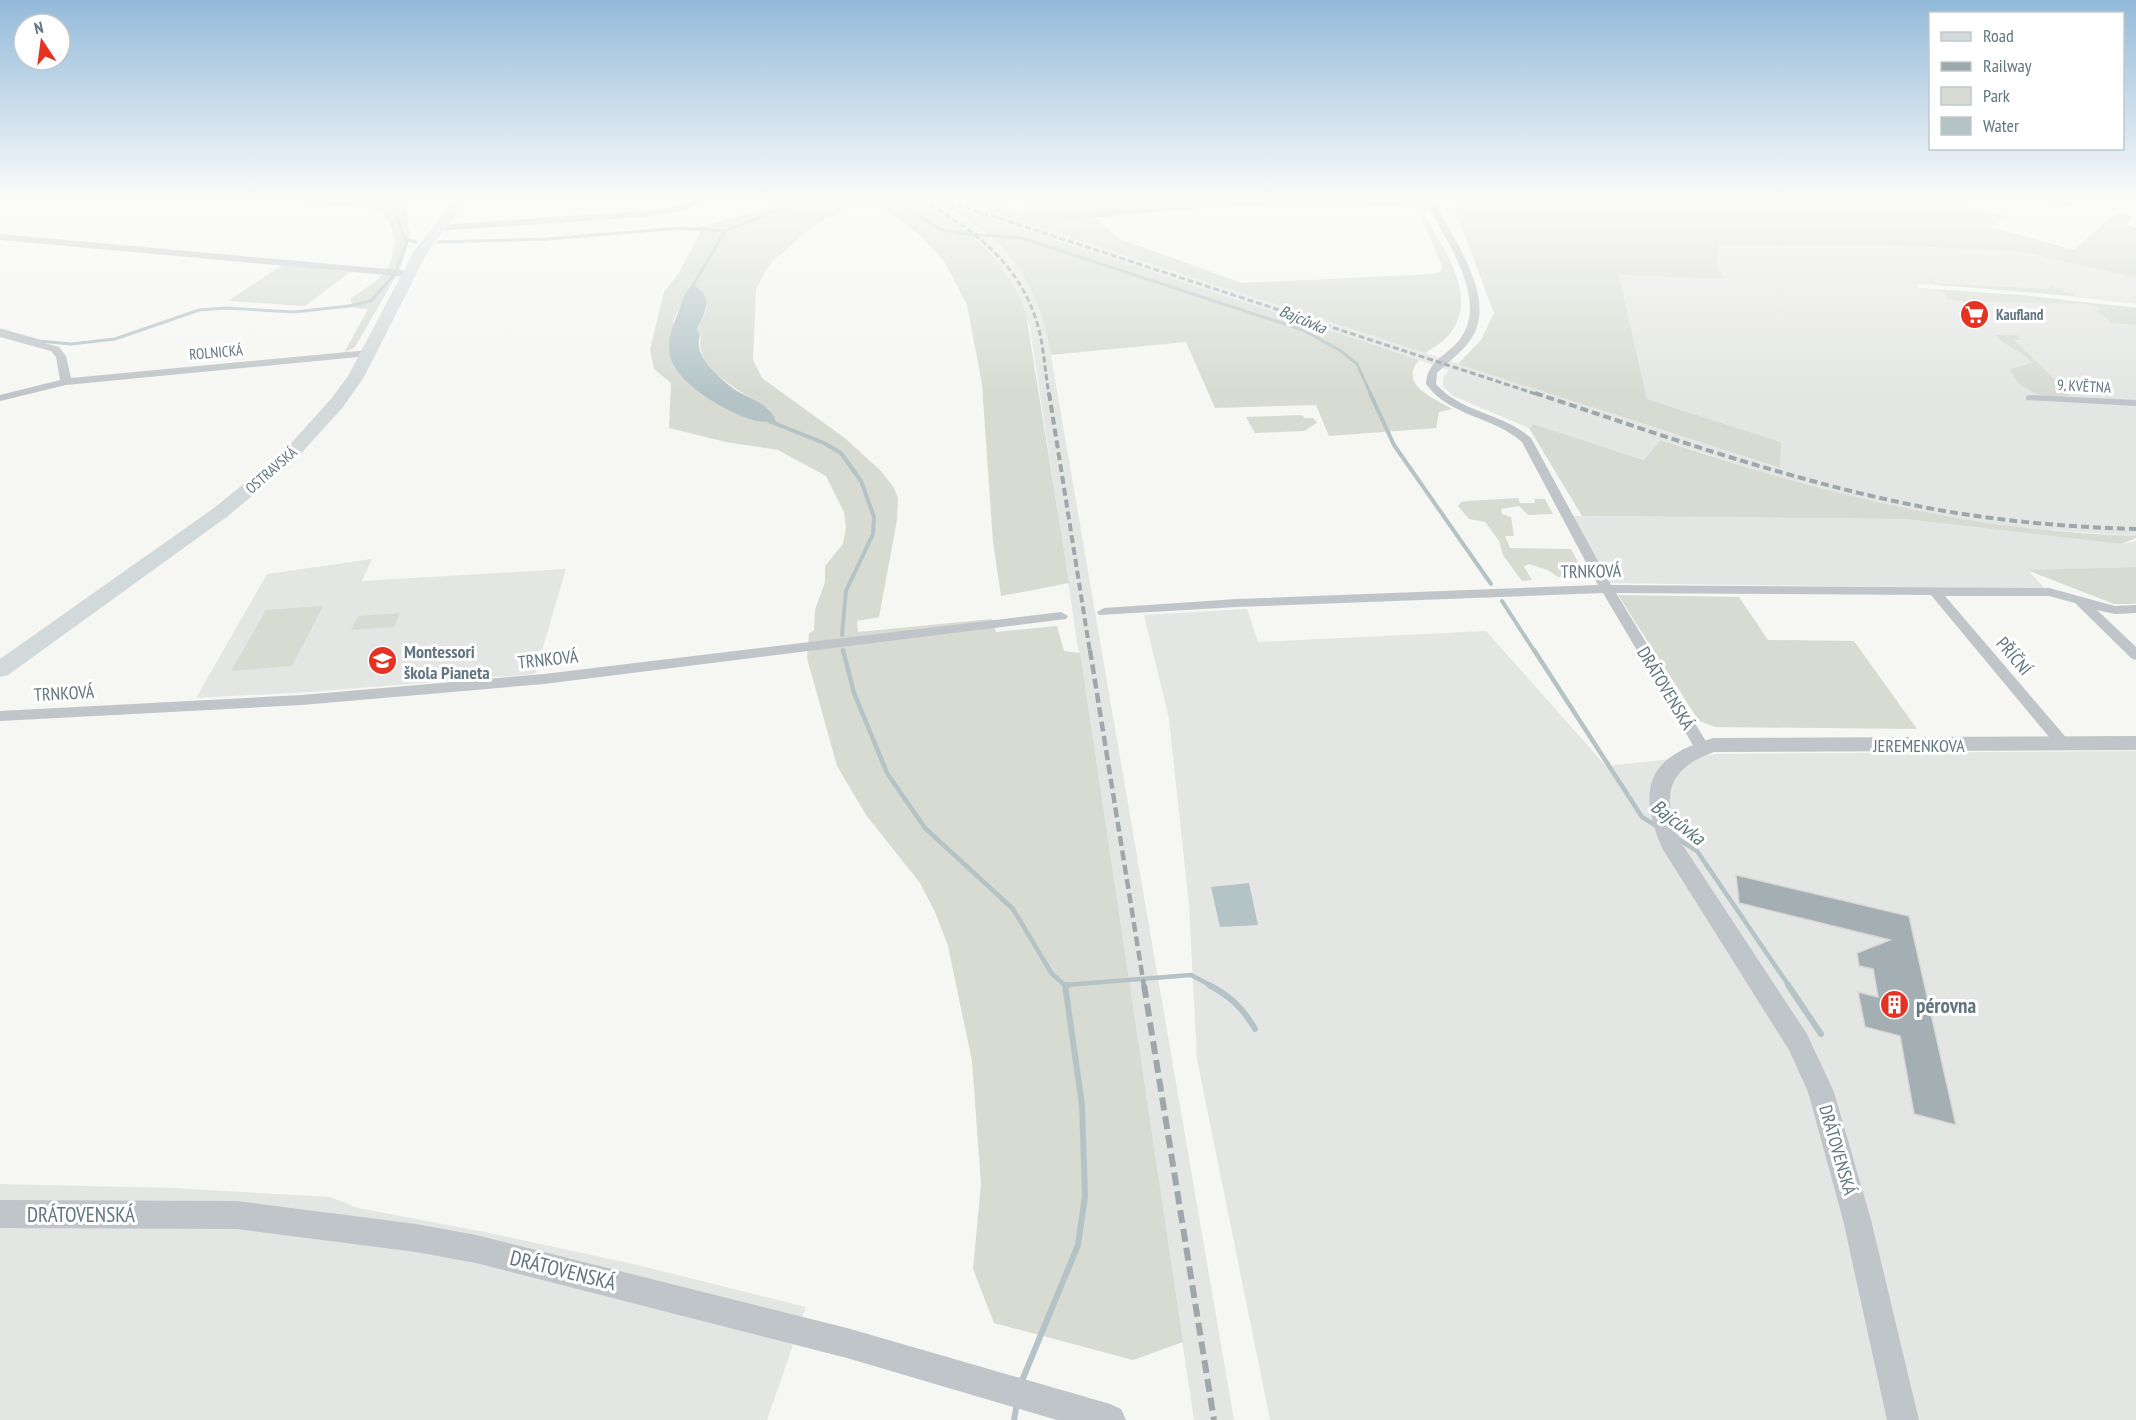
<svg xmlns="http://www.w3.org/2000/svg" width="2136" height="1420" viewBox="0 0 2136 1420" font-family="'PT Sans Narrow',sans-serif">
	<style>
		.built { fill: #e4e6e4 }
		.green { fill: #d7dbd2; fill-rule: evenodd }
		.water { fill: #b4c4c6 }
		.lines { fill: none; stroke-linecap: round; stroke-linejoin: round }
		.stream-far3 { stroke: #b4c4c6; stroke-width: 3 }
		.stream-far2 { stroke: #b4c4c6; stroke-width: 4 }
		.stream-far1 { stroke: #b4c4c6; stroke-width: 4.5 }
		.stream { stroke: #b4c4c6; stroke-width: 6 }
		.building { fill: #a4afb3; stroke: #d8d8d6; stroke-width: 1.5 }
		.minor { fill: #bfc5c8; fill-rule: evenodd }
		.tertiary { fill: #bfc5c8; fill-rule: evenodd }
		.secondary { fill: #d2d9db; fill-rule: evenodd }
		.rail-far3 { stroke: #9ea8ac; stroke-width: 3; stroke-dasharray: 6 3; stroke-linecap: butt }
		.rail-far2 { stroke: #9ea8ac; stroke-width: 4; stroke-dasharray: 8 4; stroke-linecap: butt }
		.rail-far1 { stroke: #9ea8ac; stroke-width: 4.5; stroke-dasharray: 10 4.5; stroke-linecap: butt }
		.rail { stroke: #9ea8ac; stroke-width: 6; stroke-dasharray: 13 6; stroke-linecap: butt }
		.labels { text-anchor: middle; dominant-baseline: central; stroke-width: 6; stroke-linejoin: round; paint-order: stroke }
		.far-poi-label { font-size: 15px; font-weight: bold; fill: #61767f; stroke: #fff; text-anchor: start }
		.far-street-label { font-size: 15px; fill: #61767f; stroke: #fff }
		.far-water-label { font-size: 16px; font-style: italic; fill: #5b767a; stroke: #fff }
		.street-label { font-size: 18px; fill: #61767f; stroke: #fff }
		.poi-label { font-size: 18px; font-weight: bold; fill: #61767f; stroke: #fff; text-anchor: start }
		.water-label { font-size: 20px; font-style: italic; fill: #5b767a; stroke: #fff }
		.near-poi-label { font-size: 21px; font-weight: bold; fill: #61767f; stroke: #fff; text-anchor: start }
		.near-street-label { font-size: 21px; fill: #61767f; stroke: #fff }
	</style>
	<rect width="100%" height="100%" fill="#f6f6f3"/>
	<g class="built">
		<polygon points="905,196 942,196 1779,468 1781,442 1647,399 1619,275 1724,279 1716,266 1719,245 1888,245 2022,252 2136,278 2136,304 2015,290 1917,284 1919,288 2021,295 2136,308 2136,536 2022,528 1933,515 1811,487 1662,440 1645,460 1533,424 1529,428 1453,396 1443,386 1443,378 1449,370 934,201 977,227 1011,258 1022,272 1038,300 1046,327 1234,1420 1194,1420 1030,328 1022,302 956,225"/>
		<polygon points="1569,516 1905,519 2121,544 2136,541 2136,567 2028,570 2045,589 1604,583"/>
		<polygon points="372,559 362,581 566,569 535,674 308,692 196,698 267,574"/>
		<polygon points="1247,609 1258,642 1486,631 1606,766 1718,754 2136,751 2136,1420 1270,1420 1197,1059 1189,905 1169,719 1144,615"/>
		<polygon points="0,1184 172,1188 330,1197 358,1208 485,1232 633,1264 806,1307 767,1420 0,1420"/>
	</g>
	<g class="green">
		<path d="M 265,196 L 367,196 L 404,199 L 410,235 L 406,252 L 400,269 L 355,347 L 344,353 L 368,309 L 354,308 L 350,299 C 362,290 377,283 386,270 C 398,253 398,219 375,210 C 361,205 344,207 329,206 C 309,204 289,201 269,199 Z"/>
		<path d="M 810,196 C 840,196 873,192 903,196 C 911,197 920,204 928,208 C 972,230 1010,266 1026,314 L 1069,583 L 1001,596 L 993,542 L 982,384 L 967,305 L 944,261 L 922,237 L 884,208 L 854,207 L 838,213 L 812,227 L 773,261 L 764,273 L 756,290 L 753,360 L 762,378 L 846,439 L 881,471 L 894,488 L 898,498 L 897,520 L 879,617 L 857,621 L 858,632 L 992,619 L 996,632 L 1057,626 L 1064,651 L 1080,653 L 1183,1342 L 1133,1360 L 994,1323 L 973,1269 L 981,1184 L 972,1061 L 948,946 L 935,912 L 920,883 L 866,815 L 837,766 L 807,658 L 809,633 L 814,631 L 815,610 L 825,582 L 825,566 L 843,544 L 846,527 L 844,512 L 826,476 L 778,450 L 726,442 L 669,428 L 671,383 L 654,369 L 650,349 L 664,292 L 679,273 L 701,231 L 686,231 ZM 690,286 L 707,308 L 697,329 L 701,338 C 693,370 748,395 770,410 L 727,409 L 692,386 L 679,373 L 673,321 Z"/>
		<path d="M 942,196 L 969,196 L 1023,212 L 1033,207 L 1010,196 L 1274,196 L 1277,200 L 1081,216 L 1095,219 L 1121,239 L 1241,283 L 1434,274 L 1441,271 L 1442,266 L 1424,224 L 1422,212 C 1443,247 1481,298 1448,336 C 1442,343 1432,348 1425,353 Z"/>
		<polygon points="1286,196 1418,196 1422,204 1367,198 1298,200"/>
		<polygon points="1560,196 1741,196 1765,203 1777,203 1788,196 1813,196 1824,199 1827,196 1868,196 1905,205 1937,198 2004,216 1991,227 2074,250 2116,213 2133,217 2126,224 2136,228 2136,278 2022,252 1888,245 1719,245 1716,266 1725,279 1619,275 1647,399 1781,442 1780,468 1458,364 1481,340 1494,313 1454,207 1470,202"/>
		<path d="M 928,198 L 1419,360 C 1398,385 1434,398 1452,409 L 1439,412 L 1436,428 L 1329,436 L 1316,405 L 1215,408 L 1186,342 L 1051,355 C 1037,273 1002,234 928,198 Z"/>
		<polygon points="282,265 350,272 305,306 228,301"/>
		<polygon points="1932,279 1934,283 2051,289 2049,286 2071,294 2072,291 2075,296 1938,285 1929,282"/>
		<polygon points="1925,289 2021,295 2136,308 2136,325 2112,323 2095,310 2101,310 2098,307 2086,304 1956,301 1945,298 1948,296 1941,291"/>
		<path d="M 1995,335 L 2017,335 L 2022,340 L 2014,340 L 2055,380 L 2063,380 L 2070,395 C 2048,402 2017,391 2010,369 L 2032,363 C 2021,350 2006,347 1995,335 Z"/>
		<polygon points="1301,415 1305,418 1313,418 1317,423 1304,431 1255,433 1246,417"/>
		<path d="M 1533,424 L 1644,460 L 1661,440 C 1821,493 1967,531 2136,536 L 2136,538 L 2121,544 L 1905,519 L 1582,516 L 1529,428 Z"/>
		<polygon points="1518,498 1520,503 1535,503 1534,499 1545,499 1553,514 1528,515 1519,506 1501,509 1502,514 1511,517 1514,536 1505,536 1510,548 1571,549 1582,570 1579,574 1558,577 1548,570 1528,564 1524,567 1532,580 1522,581 1503,555 1499,541 1485,522 1469,519 1458,506 1461,502 1468,501"/>
		<polygon points="2136,567 2136,604 2114,604 2027,570"/>
		<polygon points="1618,595 1739,597 1768,640 1854,641 1917,729 1716,727 1699,721"/>
		<polygon points="323,606 292,666 231,671 266,610"/>
		<polygon points="400,613 394,627 351,630 358,616"/>
	</g>
	<g class="water">
		<path d="M 693,285 C 715,297 705,311 697,329 C 702,339 698,337 699,346 C 700,361 723,381 734,389 C 747,398 774,405 776,423 C 769,422 760,422 753,420 C 728,413 683,387 672,362 C 665,348 672,326 678,313 C 682,303 684,290 693,285 Z"/>
		<polygon points="1249,883 1258,925 1220,927 1211,887"/>
	</g>
	<g class="lines">
		<g class="stream-far3">
			<polyline points="286,196 339,203 385,200 392,202 405,239 416,242"/>
			<polyline points="888,196 940,229 957,233 1022,238 1303,330 1341,351 1357,364 1371,395"/>
			<polyline points="438,242 547,239 682,228 725,231 768,214 828,196"/>
			<polyline points="397,268 407,241"/>
			<polyline points="692,291 693,285 725,231"/>
			<polyline points="0,330 39,341 71,344 115,339 199,310 226,308 294,312 349,306 371,301 394,275"/>
		</g>
		<g class="stream-far2">
			<polyline points="1370,393 1394,445 1491,584"/>
			<polyline points="769,421 824,443 841,453 861,481 874,517 873,534 846,591 842,635"/>
			<polyline points="1502,601 1535,652"/>
		</g>
		<g class="stream-far1">
			<polyline points="843,650 854,693 887,773 925,828 1013,909 1052,974 1065,985 1191,975 1212,986"/>
			<polyline points="1534,650 1642,817 1658,827"/>
			<polyline points="1678,839 1697,851 1789,986"/>
		</g>
		<g class="stream">
			<polyline points="1065,985 1069,985"/>
			<path d="M 1209,985 C 1230,996 1243,1008 1255,1029"/>
			<polyline points="1788,985 1821,1034"/>
			<polyline points="1021,1383 1078,1245 1085,1196 1082,1105 1065,985"/>
			<polyline points="1014,1420 1017,1403"/>
		</g>
	</g>
	<polygon class="building" points="1736,875 1909,916 1956,1125 1914,1114 1900,1036 1865,1027 1858,992 1878,997 1873,969 1859,966 1857,953 1890,940 1739,903"/>
	<g class="lines">
		<g class="minor">
			<polygon points="710,196 723,196 679,211 642,217 437,231 433,228 437,225 642,211 675,207"/>
			<path d="M 1424,196 L 1432,196 C 1449,233 1494,291 1475,332 C 1467,349 1450,360 1437,373 L 1436,384 C 1461,413 1503,413 1531,438 L 1611,585 L 2049,588 L 2115,606 L 2136,605 L 2136,613 L 2115,614 L 2097,610 L 2136,647 L 2136,660 L 2131,658 L 2075,603 L 2049,596 L 1945,596 L 2069,741 L 2072,745 L 2069,749 L 2059,749 L 1931,595 L 1616,593 L 1710,748 L 1707,752 L 1697,752 L 1603,593 L 1237,607 L 1099,615 L 1097,612 L 1104,608 L 1237,599 L 1598,585 L 1522,442 C 1493,416 1450,417 1426,384 C 1427,364 1441,358 1455,345 C 1493,306 1449,247 1430,209 C 1307,196 1186,208 1064,221 L 1060,218 L 1064,215 C 1185,203 1306,191 1427,204 Z"/>
			<polygon points="2018,196 2068,199 2077,196 2089,196 2069,205 2022,199"/>
			<polygon points="0,234 409,271 414,274 409,277 0,240"/>
			<polygon points="0,331 59,347 66,356 71,378 369,350 374,353 369,356 66,385 0,401 0,395 60,380 56,357 51,351 0,337"/>
			<polygon points="2030,395 2136,400 2136,406 2026,400 2026,396"/>
			<polygon points="1061,612 1068,616 1066,619 544,684 302,705 0,721 0,711 302,695 544,674"/>
		</g>
		<g class="tertiary">
			<path d="M 2136,736 L 2136,750 L 1714,752 C 1663,770 1662,800 1682,844 L 1807,1034 L 1834,1092 L 1871,1220 L 1919,1420 L 1887,1420 L 1843,1220 L 1808,1092 L 1789,1050 L 1662,848 C 1636,786 1649,757 1713,738 Z"/>
			<polygon points="0,1200 237,1201 416,1224 476,1235 847,1328 1110,1404 1121,1409 1126,1420 1057,1420 847,1358 476,1263 416,1252 237,1229 0,1228"/>
		</g>
		<polygon class="secondary" points="457,196 470,196 428,251 364,377 343,407 296,459 228,516 8,675 0,677 0,659 214,508 284,451 331,399 348,376 414,251"/>
		<g class="rail-far3">
			<path d="M 914,196 C 970,226 1020,262 1038,326 C 1044,348 1045,372 1049,395"/>
			<polyline points="931,196 1539,395"/>
		</g>
		<g class="rail-far2">
			<polyline points="1049,393 1090,652"/>
			<path d="M 1535,393 C 1664,436 1793,482 1928,508 C 1997,521 2066,527 2136,529"/>
		</g>
		<polyline class="rail-far1" points="1090,650 1144,986"/>
		<polyline class="rail" points="1144,985 1214,1420"/>
	</g>
	<linearGradient id="sky" x2="0" y2="1"><stop stop-color="#93bada"/><stop offset="0.5" stop-color="#fbfbfa"/><stop offset="1" stop-color="#fbfbfa" stop-opacity="0"/></linearGradient>
	<rect width="2136" height="395" fill="url(#sky)"/>
	<defs>
		<symbol id="supermarket-disc" viewBox="-11 -11 22 22"><circle r="9.5" fill="#e63223" stroke="#fff"/><path d="M-6-5.5h2.5l.6 2H6L4.5 2H-2.5L-4.4-4H-6ZM-1.5 3.2a1.3 1.3 0 1 0 .1 0ZM3 3.2a1.3 1.3 0 1 0 .1 0Z" fill="#fff"/></symbol>
		<symbol id="school-disc" viewBox="-11 -11 22 22"><circle r="9.5" fill="#e63223" stroke="#fff"/><path d="M0-5L7-2L0 1L-7-2ZM-4 1L0 2.5L4 1V4Q0 6-4 4Z" fill="#fff"/></symbol>
		<symbol id="building-disc" viewBox="-11 -11 22 22"><circle r="9.5" fill="#e63223" stroke="#fff"/><path d="M-4-6H4V6H1V3H-1V6H-4ZM-2.5-4.3h1.7v1.8h-1.7ZM.8-4.3h1.7v1.8H.8ZM-2.5-1h1.7V.8h-1.7ZM.8-1h1.7V.8H.8Z" fill="#fff"/></symbol>
	</defs>
	<g fill-rule="evenodd">
		<use href="#supermarket-disc" x="1958" y="298" width="33" height="33"/>
		<use href="#school-disc" x="366" y="644" width="33" height="33"/>
		<use href="#building-disc" x="1878" y="988" width="33" height="33"/>
	</g>
	<g class="labels">
		<g class="far-poi-label">
			<text x="1996" y="314">Kaufland</text>
		</g>
		<g class="far-street-label">
			<text transform="translate(216 352) rotate(-5)">ROLNICKÁ</text>
			<text transform="translate(2084 386) rotate(3)">9. KVĚTNA</text>
			<text transform="translate(271 470) rotate(-41)">OSTRAVSKÁ</text>
		</g>
		<g class="far-water-label">
			<text transform="translate(1303 319) rotate(23)">Bajcůvka</text>
		</g>
		<g class="street-label">
			<text transform="translate(1591 571) rotate(-1)">TRNKOVÁ</text>
			<text transform="translate(2014 656) rotate(50)">PŘÍČNÍ</text>
			<text transform="translate(548 659) rotate(-6)">TRNKOVÁ</text>
			<text transform="translate(1666 688) rotate(59)">DRÁTOVENSKÁ</text>
			<text transform="translate(64 693) rotate(-3)">TRNKOVÁ</text>
			<text x="1919" y="745">JEREMENKOVA</text>
			<text transform="translate(1838 1150) rotate(74)">DRÁTOVENSKÁ</text>
		</g>
		<g class="poi-label">
			<text x="404" y="651">Montessori<tspan x="404" dy="21">škola Pianeta</tspan></text>
		</g>
		<g class="water-label">
			<text transform="translate(1678 822) rotate(37)">Bajcůvka</text>
		</g>
		<g class="near-poi-label">
			<text x="1916" y="1005">pérovna</text>
		</g>
		<g class="near-street-label">
			<text x="81" y="1214">DRÁTOVENSKÁ</text>
			<text transform="translate(563 1270) rotate(14)">DRÁTOVENSKÁ</text>
		</g>
	</g>
	<rect x="1929" y="12" width="195" height="138" fill="#ffffff" stroke="#c0c8cc" stroke-width="1.5"/>
	<rect x="1941" y="32" width="30" height="9" fill="#d2d9db" stroke="#c0c8cc" stroke-width="1.5"/>
	<text x="1983" y="42" font-size="18" fill="#61767f">Road</text>
	<rect x="1941" y="62" width="30" height="9" fill="#9ea8ac" stroke="#c0c8cc" stroke-width="1.5"/>
	<text x="1983" y="72" font-size="18" fill="#61767f">Railway</text>
	<rect x="1941" y="87" width="30" height="18" fill="#d7dbd2" stroke="#c0c8cc" stroke-width="1.5"/>
	<text x="1983" y="102" font-size="18" fill="#61767f">Park</text>
	<rect x="1941" y="117" width="30" height="18" fill="#b4c4c6" stroke="#c0c8cc" stroke-width="1.5"/>
	<text x="1983" y="132" font-size="18" fill="#61767f">Water</text>
	<g transform="translate(42 42) rotate(347)"><circle r="28" fill="#ffffff" stroke="#c0c8cc" stroke-width="1.5"/>
	<path d="M0-4.5L10 22L0 15L-10 22Z" fill="#e63223"/>
	<text y="-9" font-size="16" font-weight="bold" text-anchor="middle" fill="#61767f">N</text>
	</g>
</svg>
